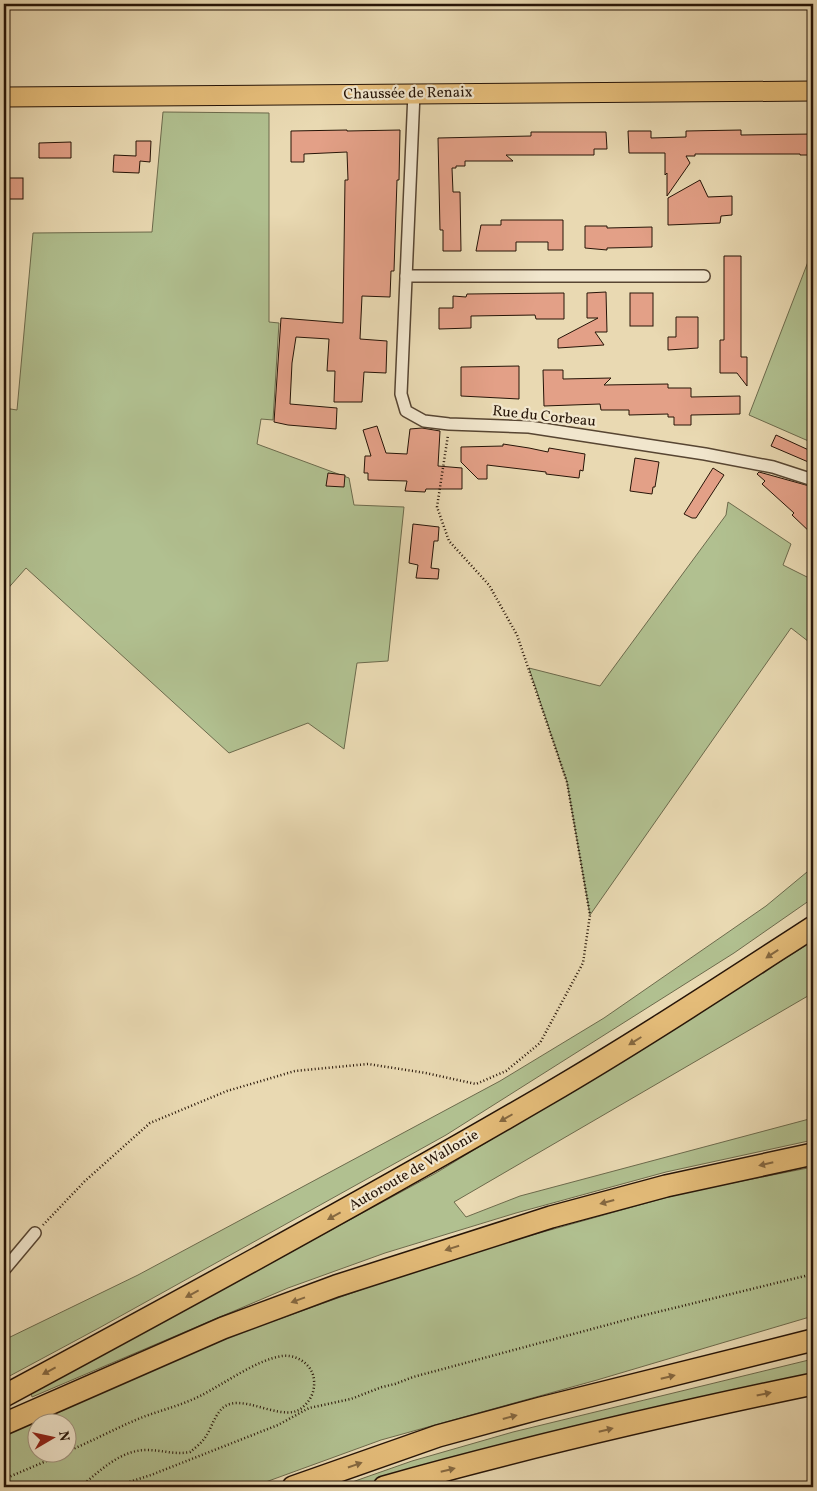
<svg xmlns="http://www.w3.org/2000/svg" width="817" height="1491" viewBox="0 0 817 1491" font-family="Vollkorn,serif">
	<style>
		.green { fill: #b1c090; stroke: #6c6a4c; fill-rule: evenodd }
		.building { fill: #e3a087; stroke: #261407 }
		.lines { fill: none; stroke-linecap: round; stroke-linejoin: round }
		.minor-casing { stroke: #574532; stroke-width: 14 }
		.primary-casing { stroke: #261407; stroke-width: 21 }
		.motorway-casing { stroke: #261407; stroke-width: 24 }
		.path { stroke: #261407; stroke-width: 2.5; stroke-dasharray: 1 2.5; stroke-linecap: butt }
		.minor { stroke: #f1e6cd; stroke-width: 11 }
		.primary { stroke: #e4bc79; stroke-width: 19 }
		.motorway { stroke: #e4bc79; stroke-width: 21 }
		.oneway { fill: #856840 }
		.labels { text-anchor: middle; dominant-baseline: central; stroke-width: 4.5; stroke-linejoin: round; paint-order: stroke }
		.street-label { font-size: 15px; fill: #261407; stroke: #f1e6cd }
	</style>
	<rect width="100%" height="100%" fill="#e9d9b2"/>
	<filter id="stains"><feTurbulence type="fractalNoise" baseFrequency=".004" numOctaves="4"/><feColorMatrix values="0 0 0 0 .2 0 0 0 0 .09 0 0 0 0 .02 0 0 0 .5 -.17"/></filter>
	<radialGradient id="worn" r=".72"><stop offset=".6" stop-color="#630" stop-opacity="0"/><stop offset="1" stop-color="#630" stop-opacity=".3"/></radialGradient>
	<g class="green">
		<polygon points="163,112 269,113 269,322 279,323 273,420 261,419 257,444 349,478 354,505 404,507 388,661 357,663 344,749 308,723 229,753 26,568 4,593 4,408 17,410 33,233 152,232"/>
		<polygon points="811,254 813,255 813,443 749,415"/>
		<polygon points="728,502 791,544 783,565 813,580 813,645 791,628 590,915 567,782 529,668 600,686 726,515"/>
		<polygon points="813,867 813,898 734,953 446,1135 99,1328 4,1379 4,1340 138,1275 500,1081 604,1018 766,906"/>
		<polygon points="813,941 813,993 454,1202 466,1217 520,1196 813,1118 813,1140 666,1172 516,1213 385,1253 288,1288 32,1397 31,1393 436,1173 650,1043"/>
		<path d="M 813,1167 L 813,1316 L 597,1380 L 381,1440 L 252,1487 L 4,1487 L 4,1434 L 237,1334 L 450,1258 L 686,1192 ZM 38,1424 L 68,1424 L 68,1454 L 38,1454 Z"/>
		<polygon points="813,1359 813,1374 424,1468 358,1487 338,1487 412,1461 513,1432"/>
	</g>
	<g class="building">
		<polygon points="347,130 347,131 400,130 399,180 397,180 394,271 391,271 390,297 362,296 360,339 387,341 386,373 364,372 362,402 334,402 335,371 327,371 329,339 296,337 292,363 290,404 337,408 336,429 288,425 274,422 281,318 343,323 345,180 348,180 347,152 304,154 304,162 291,162 291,131"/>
		<polygon points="741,130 741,135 813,134 813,155 800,155 800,154 695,154 695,156 686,156 690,163 667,196 667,173 665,175 665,153 629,153 628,131 651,131 651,138 686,137 686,131"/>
		<polygon points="531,132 606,132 607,149 594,149 594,155 506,155 513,161 465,161 465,166 456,166 456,168 452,168 453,192 460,192 461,251 443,251 443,230 440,230 438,138 531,136"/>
		<polygon points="136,141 151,141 150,162 140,161 139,173 113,172 114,155 136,156"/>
		<polygon points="71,142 71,158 39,158 39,143"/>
		<rect x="8" y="178" width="15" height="21"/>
		<polygon points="700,180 708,197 732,196 732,215 721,216 720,223 668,225 668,198"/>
		<polygon points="501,220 563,220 563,250 548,250 548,242 516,242 516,251 476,251 481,225 501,225"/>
		<polygon points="585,226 607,226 607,228 652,227 652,247 607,248 607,250 585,248"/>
		<polygon points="724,256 741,256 741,357 747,357 747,386 737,373 720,373 720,340 724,340"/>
		<polygon points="606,292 607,332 595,332 604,345 558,348 558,339 598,318 587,318 587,293"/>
		<polygon points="564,293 564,319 536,319 535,315 471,316 471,328 439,329 439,308 453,308 453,296 466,297 467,294"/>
		<rect x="630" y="293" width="23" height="33"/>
		<polygon points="676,317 698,317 698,348 668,350 668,337 676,337"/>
		<polygon points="519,366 519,399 461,396 461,367"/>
		<polygon points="543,370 563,370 563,379 611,378 604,385 668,384 668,388 691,388 691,397 740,396 740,414 691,415 691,425 674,425 674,417 668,417 668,414 629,415 629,410 601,410 600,404 544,406"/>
		<polygon points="377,426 386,453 407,454 410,429 422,428 440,431 438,466 462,468 462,489 426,489 425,492 405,491 407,481 368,480 368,473 364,473 365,456 371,456 363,430"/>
		<polygon points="776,435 813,452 813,464 771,446"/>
		<polygon points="503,444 529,448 548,452 549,448 585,454 583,471 580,470 579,478 546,474 546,472 487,465 487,479 478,479 461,462 461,447 503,446"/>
		<polygon points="635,458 659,462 655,487 653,487 652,494 630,491"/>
		<polygon points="713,468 724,475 696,518 692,518 684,514"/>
		<polygon points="759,472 813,487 813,535 792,515 794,513 762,484 765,481 757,474"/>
		<polygon points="328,473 345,475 344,487 326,486"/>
		<polygon points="413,524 439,527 438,541 434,541 431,568 439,569 438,579 416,578 418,565 409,563"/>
	</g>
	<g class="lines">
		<defs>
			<g id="minor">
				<polyline points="414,93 401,394 406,411 424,421 449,424 529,427 705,454 773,467 813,480"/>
				<polyline points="406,276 704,276"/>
				<polyline points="4,1270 35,1233"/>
			</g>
			<polyline id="primary" points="4,97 813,91"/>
			<g id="motorway">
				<path d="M 4,1396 C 186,1298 368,1199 546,1095 C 637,1042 725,984 813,927"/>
				<polyline points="4,1424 223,1328 336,1286 551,1217 666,1186 813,1154"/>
				<polyline points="293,1487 438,1436 541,1408 813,1340"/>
				<path d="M 384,1487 C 526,1447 669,1414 813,1384"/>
			</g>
		</defs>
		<use href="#minor" class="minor-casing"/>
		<use href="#primary" class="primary-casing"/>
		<use href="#motorway" class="motorway-casing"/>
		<g class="path">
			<polyline points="43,1225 85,1181 150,1123 227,1091 295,1071 368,1064 426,1073 476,1084 506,1071 540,1043 583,963 590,915 567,782 517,635 489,585 449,541 437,507 448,435"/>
			<polyline points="4,1350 9,1358 4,1360"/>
			<path d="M 68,1451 C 93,1441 118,1427 143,1417 C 162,1410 182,1405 200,1396 C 224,1384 256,1360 282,1356 C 297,1354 313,1365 314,1380 C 315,1391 311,1400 303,1407 C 286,1423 251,1398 230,1404 C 216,1408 213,1426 206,1436 C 202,1443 195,1448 190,1452 C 175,1455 162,1450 147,1450 C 120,1450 100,1471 80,1487"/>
			<polyline points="4,1479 63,1454"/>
			<polyline points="113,1487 151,1475 278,1425 309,1408 351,1399 382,1387 395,1384 413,1377 633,1318 813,1274"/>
		</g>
		<use href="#minor" class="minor"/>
		<use href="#primary" class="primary"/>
		<use href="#motorway" class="motorway"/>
	</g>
	<defs><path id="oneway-solid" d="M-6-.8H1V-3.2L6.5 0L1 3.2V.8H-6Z" transform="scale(1.25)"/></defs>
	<g class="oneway">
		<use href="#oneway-solid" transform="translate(772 954) rotate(147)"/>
		<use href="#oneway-solid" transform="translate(635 1041) rotate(148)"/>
		<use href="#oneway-solid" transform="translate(506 1118) rotate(150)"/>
		<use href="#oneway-solid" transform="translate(766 1164) rotate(167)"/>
		<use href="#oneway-solid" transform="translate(607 1202) rotate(165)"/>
		<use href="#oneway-solid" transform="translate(334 1216) rotate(151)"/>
		<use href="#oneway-solid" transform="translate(452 1248) rotate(162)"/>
		<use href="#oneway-solid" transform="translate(192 1294) rotate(152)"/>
		<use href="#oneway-solid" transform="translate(298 1300) rotate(160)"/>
		<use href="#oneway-solid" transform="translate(49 1371) rotate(152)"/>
		<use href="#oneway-solid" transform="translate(668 1377) rotate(-14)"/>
		<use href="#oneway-solid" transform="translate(764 1394) rotate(-12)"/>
		<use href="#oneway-solid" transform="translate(510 1417) rotate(-15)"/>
		<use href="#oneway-solid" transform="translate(606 1430) rotate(-14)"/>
		<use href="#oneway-solid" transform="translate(355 1465) rotate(-19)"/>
		<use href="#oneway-solid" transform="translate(448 1470) rotate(-14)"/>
	</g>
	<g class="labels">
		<g class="street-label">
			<text transform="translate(408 94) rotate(-1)">Chaussée de Renaix</text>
			<text transform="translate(544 417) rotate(6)">Rue du Corbeau</text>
			<text transform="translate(414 1171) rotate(-30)">Autoroute de Wallonie</text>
		</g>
	</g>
	<rect width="817" height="1491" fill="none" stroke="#e9d9b2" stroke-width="20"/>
	<rect x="5" y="5" width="807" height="1481" fill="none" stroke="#261407" stroke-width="2.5"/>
	<rect x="10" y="10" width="797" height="1471" fill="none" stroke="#261407"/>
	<g transform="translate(52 1438) rotate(81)"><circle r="24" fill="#f1e6cd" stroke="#a0927e"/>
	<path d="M0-4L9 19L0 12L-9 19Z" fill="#8f2418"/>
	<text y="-8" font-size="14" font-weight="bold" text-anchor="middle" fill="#261407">N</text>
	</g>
	<rect width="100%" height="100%" filter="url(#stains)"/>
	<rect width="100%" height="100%" fill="url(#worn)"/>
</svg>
